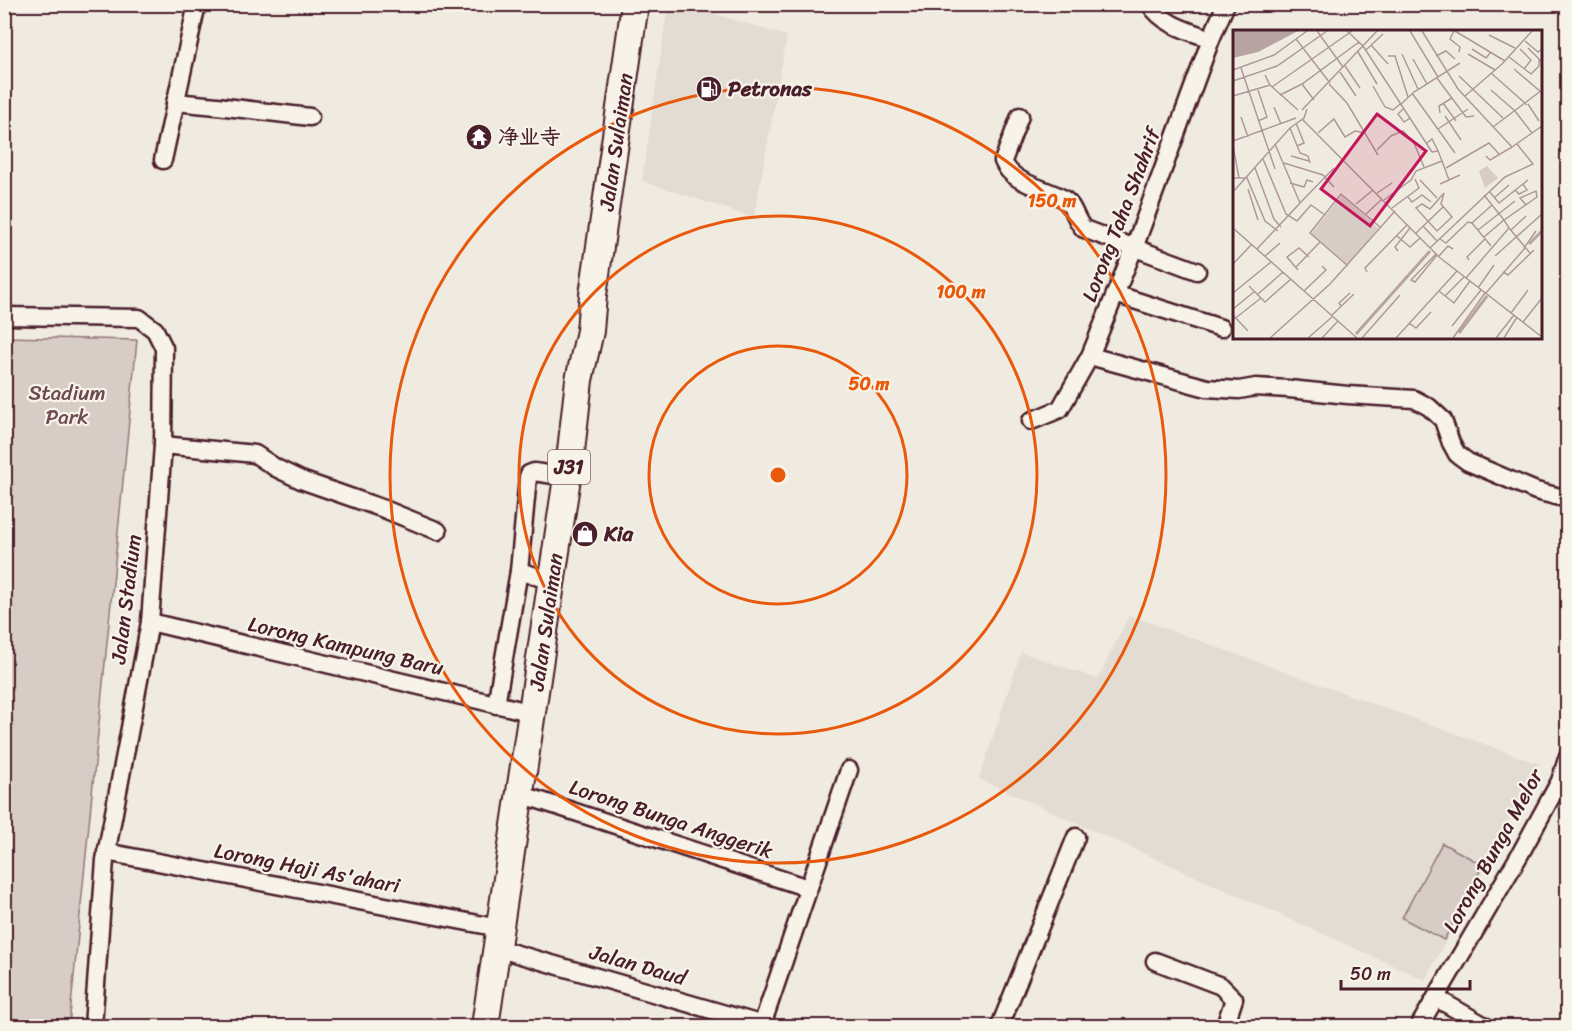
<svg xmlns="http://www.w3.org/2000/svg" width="1572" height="1031" viewBox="0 0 1572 1031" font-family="Sriracha,'LXGW WenKai TC',sans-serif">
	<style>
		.built { fill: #e3dcd2 }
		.green { fill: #d8cdc6; stroke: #917678; stroke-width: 1.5 }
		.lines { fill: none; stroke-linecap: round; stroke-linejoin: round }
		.minor-casing { stroke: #4a1f2b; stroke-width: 21 }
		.primary-casing { stroke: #4a1f2b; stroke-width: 30 }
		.minor { stroke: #f7f3e8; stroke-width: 16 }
		.primary { stroke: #f7f3e8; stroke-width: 26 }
		.ring { fill: none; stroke: #e8590c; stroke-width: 3 }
		.labels { text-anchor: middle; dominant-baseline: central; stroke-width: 4.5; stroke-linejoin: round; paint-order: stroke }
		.shield { fill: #f7f3e8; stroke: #7e5f64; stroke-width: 1.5 }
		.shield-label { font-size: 20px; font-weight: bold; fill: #4a1f2b }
		.poi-label { font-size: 21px; font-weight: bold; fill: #4a1f2b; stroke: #f7f3e8; text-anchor: start }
		.street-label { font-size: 21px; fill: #4a1f2b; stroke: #f7f3e8 }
		.park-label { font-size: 21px; fill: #6e4a52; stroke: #f7f3e8 }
		.inset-river { fill: none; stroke: #b7a4a2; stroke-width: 3 }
		.inset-road { fill: none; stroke: #ae9998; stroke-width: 1.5 }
		.view { fill: #c2185b; fill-opacity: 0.15; stroke: #c2185b; stroke-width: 3 }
		.inset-edge { fill: none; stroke: #4a1f2b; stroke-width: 3 }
		.centre { fill: #e8590c; stroke: #f7f3e8; stroke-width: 3 }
		.ring-label { font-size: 18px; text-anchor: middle; font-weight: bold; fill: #e8590c; stroke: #f7f3e8; stroke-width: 4.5; stroke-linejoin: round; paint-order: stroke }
	</style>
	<rect width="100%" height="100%" fill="#f0ebe0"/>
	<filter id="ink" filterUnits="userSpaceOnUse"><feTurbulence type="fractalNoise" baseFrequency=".0167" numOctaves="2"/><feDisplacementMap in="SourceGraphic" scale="12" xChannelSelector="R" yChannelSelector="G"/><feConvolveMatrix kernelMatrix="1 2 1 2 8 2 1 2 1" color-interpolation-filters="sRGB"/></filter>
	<g filter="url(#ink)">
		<g class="built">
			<polygon points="668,5 686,5 787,36 754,218 642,181"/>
			<polygon points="1129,615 1539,764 1425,980 979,779 1021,652 1098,679"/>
		</g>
		<g class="green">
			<polygon points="5,337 137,340 69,1026 5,1026"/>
			<polygon points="1442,843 1483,865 1444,940 1402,918"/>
		</g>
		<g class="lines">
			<defs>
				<g id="minor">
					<path d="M 1150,4 C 1163,25 1189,31 1211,39"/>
					<polyline points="175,102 217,106 310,117"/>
					<path d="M 1020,116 L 1003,161 C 1012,184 1043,187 1062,198 C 1075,205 1074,219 1084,229 L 1197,271"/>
					<polyline points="163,160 197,4"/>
					<polyline points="1115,294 1221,328"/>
					<polyline points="4,316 139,318 155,330 164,348 163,445 150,622 105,860 93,1026"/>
					<polyline points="1090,356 1207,388 1239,390 1256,387 1289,389 1348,395 1414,399 1429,407 1443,420 1451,443 1457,454 1468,462 1536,491 1568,499"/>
					<polyline points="1031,421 1060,409 1090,356 1134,248 1211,39 1226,4"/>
					<polyline points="163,445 255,454 276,468 301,480 384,509 438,531"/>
					<polyline points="519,571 552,581"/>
					<polyline points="150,622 533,713"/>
					<polyline points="496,705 519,571 528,477 529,474 534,472 567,477"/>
					<polyline points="520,794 808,888"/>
					<polyline points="106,852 499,928"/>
					<polyline points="496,948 767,1026"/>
					<polyline points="1155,961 1221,986 1234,999 1225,1026"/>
					<polyline points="1436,998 1485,1026"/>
					<polyline points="762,1025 849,770"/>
					<polyline points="1000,1026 1076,837"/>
					<polyline points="1419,1026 1519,856 1560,781 1568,756"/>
				</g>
				<polyline id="primary" points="485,1026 571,451 579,380 590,331 593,295 635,4"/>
			</defs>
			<use href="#minor" class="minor-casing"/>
			<use href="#primary" class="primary-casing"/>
			<use href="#minor" class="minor"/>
			<use href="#primary" class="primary"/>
		</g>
	</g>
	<g class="ring">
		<circle cx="778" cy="475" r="129"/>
		<circle cx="778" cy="475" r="259"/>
		<circle cx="778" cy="475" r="388"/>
	</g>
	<defs>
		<symbol id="fuel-disc" viewBox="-11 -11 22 22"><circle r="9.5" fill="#4a1f2b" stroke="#f7f3e8"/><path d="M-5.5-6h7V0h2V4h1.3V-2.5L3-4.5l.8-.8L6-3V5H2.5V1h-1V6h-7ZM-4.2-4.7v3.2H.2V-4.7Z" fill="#fff"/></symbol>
		<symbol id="temple-disc" viewBox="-11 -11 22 22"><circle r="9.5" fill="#4a1f2b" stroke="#f7f3e8"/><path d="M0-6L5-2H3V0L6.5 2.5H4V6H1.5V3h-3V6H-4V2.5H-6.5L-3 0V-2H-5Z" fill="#fff"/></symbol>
		<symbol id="shop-disc" viewBox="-11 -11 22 22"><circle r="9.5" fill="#4a1f2b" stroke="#f7f3e8"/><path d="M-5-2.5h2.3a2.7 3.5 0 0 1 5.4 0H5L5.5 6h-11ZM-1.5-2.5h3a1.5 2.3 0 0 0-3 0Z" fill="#fff"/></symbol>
	</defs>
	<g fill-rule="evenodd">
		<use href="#fuel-disc" x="694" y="74" width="30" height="30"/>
		<use href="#temple-disc" x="464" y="122" width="30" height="30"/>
		<use href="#shop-disc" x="570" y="519" width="30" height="30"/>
	</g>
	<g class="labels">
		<rect class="shield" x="548" y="450" width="42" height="34" rx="4.5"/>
		<g class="shield-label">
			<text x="569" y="467">J31</text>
		</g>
		<g class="poi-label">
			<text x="728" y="89">Petronas</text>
			<text x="498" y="137">净业寺</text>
			<text x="604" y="534">Kia</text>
		</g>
		<g class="street-label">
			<text transform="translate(616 142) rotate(-82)">Jalan Sulaiman</text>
			<text transform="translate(1121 215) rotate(-69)">Lorong Taha Shahrif</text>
			<text transform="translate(126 599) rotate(-83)">Jalan Stadium</text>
			<text transform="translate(546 622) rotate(-82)">Jalan Sulaiman</text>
			<text transform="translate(346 646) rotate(13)">Lorong Kampung Baru</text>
			<text transform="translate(671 819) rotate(18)">Lorong Bunga Anggerik</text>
			<text transform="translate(1493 851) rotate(-61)">Lorong Bunga Melor</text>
			<text transform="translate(307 868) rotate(11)">Lorong Haji As'ahari</text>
			<text transform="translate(638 965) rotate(16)">Jalan Daud</text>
		</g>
		<g class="park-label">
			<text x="67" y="393">Stadium<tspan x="67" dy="24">Park</tspan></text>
		</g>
	</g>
	<g transform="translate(1233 30)">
		<rect width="309" height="309" fill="#f0ebe0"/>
		<path d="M 254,136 L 265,148 L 252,158 L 246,141 ZM 109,165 L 145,198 L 115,235 L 78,204 Z" fill="#d8cdc6"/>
		<path d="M 0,1 L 65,1 L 25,22 L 0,28 Z" fill="#b7a4a2"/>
		<path class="inset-river" d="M 296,214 L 309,201M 226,303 L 254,266M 123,304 L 197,221"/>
		<path class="inset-road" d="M 84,1 L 110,37M 114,1 L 130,16 L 199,122M 177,1 L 205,47M 189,1 L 225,59 L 279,117 L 309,96M 221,1 L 217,9 L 227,17 L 226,22M 222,1 L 272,31M 256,5 L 282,18M 63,9 L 97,53M 292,11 L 305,22 L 309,19M 138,15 L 155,34M 295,18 L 309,32M 239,19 L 253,28 L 258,22M 287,19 L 298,30 L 291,39M 133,20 L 150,4M 125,22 L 144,54M 169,24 L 185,59M 235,24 L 262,40M 155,26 L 162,26 L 175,67M 203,26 L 213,21 L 222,29M 276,27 L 298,44 L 306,36 L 306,29M 180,29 L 194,54M 112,36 L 127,58M 8,38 L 42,139M 281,39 L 308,62M 0,40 L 41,25 L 74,1M 107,42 L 123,66M 258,43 L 294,75M 32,45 L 37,55 L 65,80M 226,46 L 270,88M 204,48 L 233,87 L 241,86M 0,51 L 44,36 L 94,1M 69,54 L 81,70M 96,54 L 114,73 L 145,125M 140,56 L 152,77 L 160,80 L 167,74M 39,57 L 119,1M 258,60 L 282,81 L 299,103M 179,63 L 222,123M 47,65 L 69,54 L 126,12M 0,66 L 37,55M 232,66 L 269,34 L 299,1M 210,73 L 223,91M 295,74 L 306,91M 167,75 L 181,62 L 227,33M 41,77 L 48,94M 170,79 L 165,84 L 171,92 L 177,88M 69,80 L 144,1M 207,83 L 206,76 L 219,68M 212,86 L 228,110M 8,87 L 15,107M 69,89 L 206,227 L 309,307M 25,91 L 34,87 L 25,60M 63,93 L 71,113 L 64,116M 260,97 L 309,60M 57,98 L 67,123 L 75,126 L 77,133M 205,99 L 235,79M 85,103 L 101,89 L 112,107 L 122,101 L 133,103M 0,111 L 63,88M 194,113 L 199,109 L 205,121M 0,116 L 6,148M 144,120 L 158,106 L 170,101 L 181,113 L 191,137M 58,126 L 76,131M 253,126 L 257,130 L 279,117M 30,129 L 53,184 L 64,191 L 78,175 L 92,185M 209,131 L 216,150M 51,133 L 90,145 L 101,157M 22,138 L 41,189 L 48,197M 213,138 L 256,113 L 266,124M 1,148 L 14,148 L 32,191 L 45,201M 187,150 L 204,168M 57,153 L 71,157 L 74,150 L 80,152M 207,154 L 227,145M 15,159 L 25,190M 282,160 L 286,164 L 294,160 L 290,154M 256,161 L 266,173 L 295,150M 0,162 L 57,98 L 71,88 L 74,79M 144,163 L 159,153M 211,163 L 208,174 L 219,187 L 204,201 L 183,178 L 189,174 L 197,179 ZM 251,165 L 271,190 L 304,167 L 303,161 L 287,168 L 293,175M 175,167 L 179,172 L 189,165 L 198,172M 261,168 L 276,155M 151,170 L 178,150 L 183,141 L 209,131 L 205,121 L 199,122M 67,173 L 101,138M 123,174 L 140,160M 159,178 L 186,158 L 182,149M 132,185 L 149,169M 239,193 L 258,216M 239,193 L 259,175M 190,196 L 204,211M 0,198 L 124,308M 276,198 L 297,223M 245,200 L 282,171M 278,200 L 293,186M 183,203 L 210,177M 164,206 L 177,217 L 187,208M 207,209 L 213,213 L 235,192 L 239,193M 197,218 L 272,147 L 300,134 L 284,114M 291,218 L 303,201M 24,219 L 67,173 L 42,114M 165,221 L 162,217 L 177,198M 203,224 L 178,250 L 182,252 L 204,225M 32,226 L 47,213M 206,226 L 215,216 L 220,219M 262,226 L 309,184M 236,230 L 234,227 L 252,209M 0,234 L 19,214M 115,236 L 77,203 L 108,164 L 147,197M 63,237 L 87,212M 65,240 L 54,227 L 66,218 L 76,227M 134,242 L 132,238 L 174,195M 270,242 L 275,245 L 301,220M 233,248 L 276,198 L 271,190 L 251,207M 16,256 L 32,272 L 58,249M 245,258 L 261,235M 71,261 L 93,240 L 89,236M 206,261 L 221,273 L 237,251M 0,263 L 38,232M 253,263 L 292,218M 25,264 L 50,242M 212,266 L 231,247M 108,276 L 106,273 L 117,263M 0,279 L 22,261M 278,283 L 295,260M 0,285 L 15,301M 99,285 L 121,264M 0,290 L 28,268M 290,292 L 309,268M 176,293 L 183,298 L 198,282M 219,296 L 248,260M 37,308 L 97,254 L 162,181M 75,308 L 99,287M 89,308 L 105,291M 129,308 L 167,265M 163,308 L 224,241M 220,308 L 252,263M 263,308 L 281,285M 271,308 L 284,287"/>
		<path class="view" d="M 144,84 L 193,121 L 137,196 L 88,159 Z"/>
		<rect width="309" height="309" class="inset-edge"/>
	</g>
	<circle cx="778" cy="475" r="9" class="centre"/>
	<g class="ring-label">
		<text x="1052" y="207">150 m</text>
		<text x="961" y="298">100 m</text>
		<text x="869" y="390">50 m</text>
	</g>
	<rect width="1572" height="1031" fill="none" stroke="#f7f3e8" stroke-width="24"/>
	<rect x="12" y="12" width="1548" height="1007" fill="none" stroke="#4a1f2b" stroke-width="2" filter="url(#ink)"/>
	<path d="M1341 980v9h129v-9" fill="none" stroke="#4a1f2b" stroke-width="3"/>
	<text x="1350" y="980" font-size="18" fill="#4a1f2b" stroke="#f7f3e8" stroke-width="4.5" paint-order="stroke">50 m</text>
</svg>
